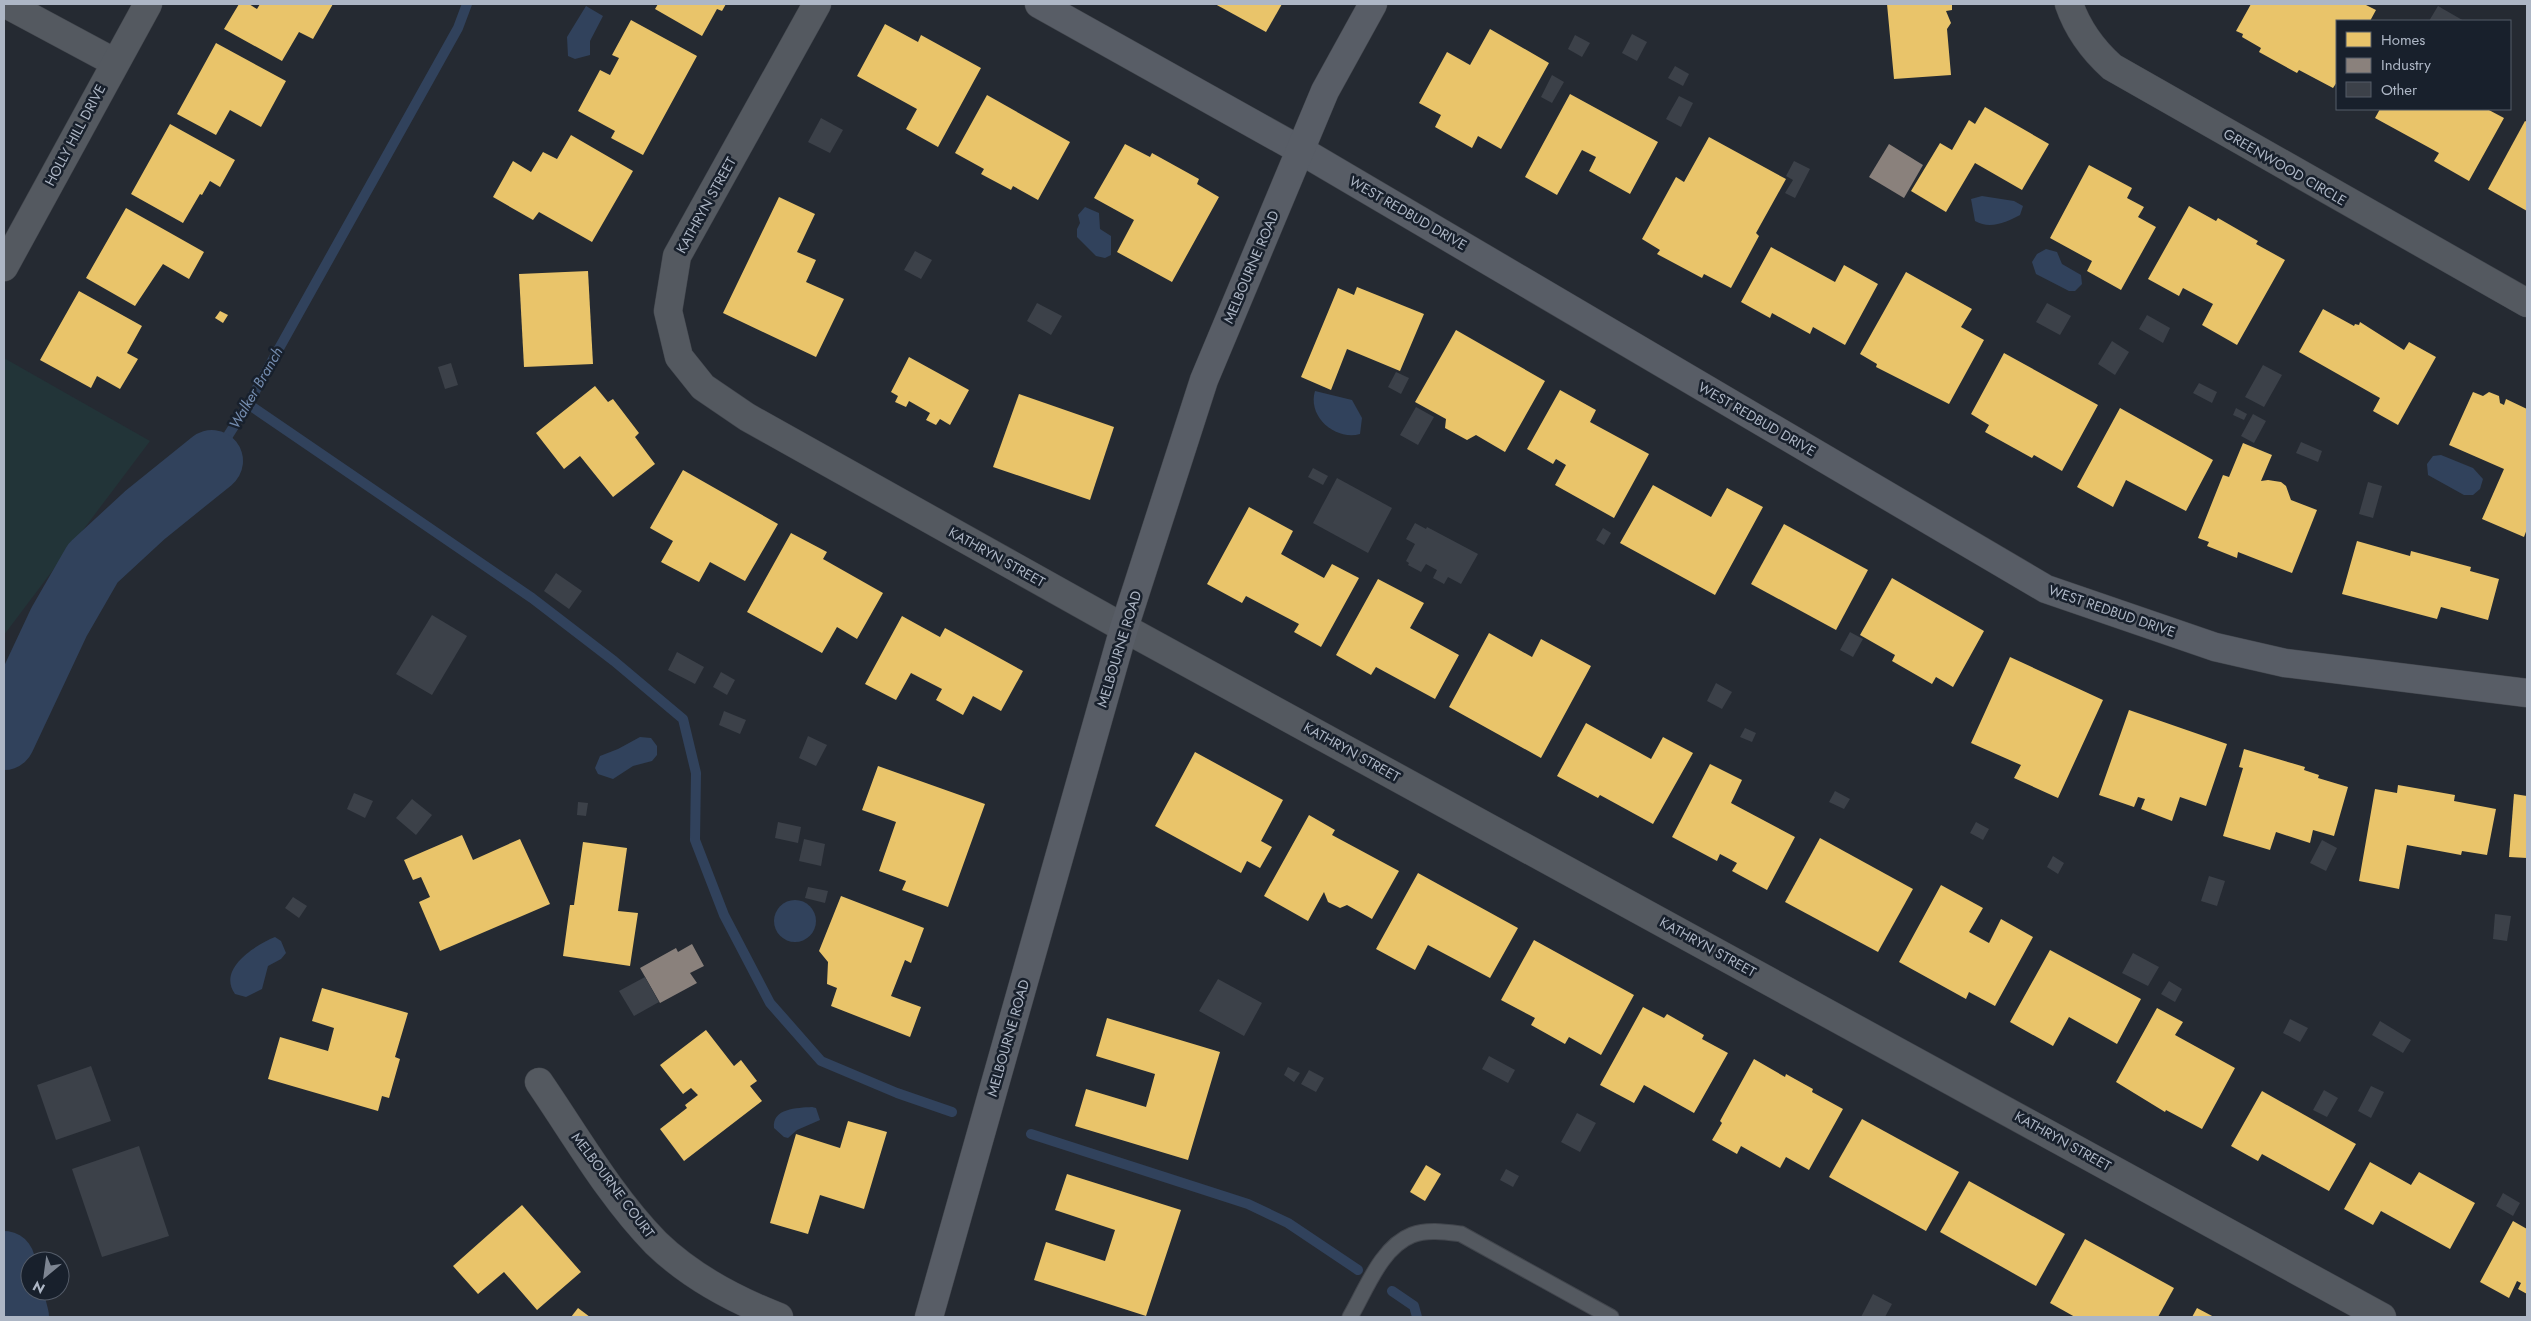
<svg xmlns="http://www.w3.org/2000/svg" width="2531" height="1321" viewBox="0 0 2531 1321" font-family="Jost,sans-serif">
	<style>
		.green { fill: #223438 }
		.water { fill: #31425c }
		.homes { fill: #e9c46a }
		.industry { fill: #8a817c }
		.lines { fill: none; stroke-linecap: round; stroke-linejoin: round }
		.stream { stroke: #31425c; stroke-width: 10 }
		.river { stroke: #31425c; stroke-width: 62 }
		.building { fill: #3c4149 }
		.lane-casing { stroke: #42464d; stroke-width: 17 }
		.street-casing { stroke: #42464d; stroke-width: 29 }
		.secondary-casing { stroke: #42464d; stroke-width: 29 }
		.lane { stroke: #545960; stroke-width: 15 }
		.street { stroke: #545960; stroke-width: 28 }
		.secondary { stroke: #585d66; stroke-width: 28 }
		.labels { text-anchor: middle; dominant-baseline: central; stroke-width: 5; stroke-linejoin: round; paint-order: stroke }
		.street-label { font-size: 14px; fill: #adb6c5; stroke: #18202c }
		.water-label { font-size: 15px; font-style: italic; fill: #748caf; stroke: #18202c }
	</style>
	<rect width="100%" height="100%" fill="#252a32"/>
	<polygon class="green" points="4,358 150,441 4,635"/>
	<g class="water">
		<polygon points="586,6 603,16 590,41 590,55 575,59 568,56 567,37"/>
		<path d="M 1982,196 L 2014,201 L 2023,206 L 2020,215 C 2007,222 1990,230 1975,221 L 1971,199 Z"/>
		<polygon points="1085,207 1099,213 1100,229 1111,236 1111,255 1105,258 1096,256 1077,237 1077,229 1080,223 1078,215"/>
		<polygon points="2046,249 2057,252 2062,264 2081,275 2082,284 2075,291 2069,291 2036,274 2032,262 2037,254"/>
		<path d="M 1315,391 L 1352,400 L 1362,418 L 1360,434 C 1336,441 1307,417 1315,391 Z"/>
		<polygon points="2441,455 2473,468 2483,479 2480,489 2473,495 2464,495 2428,475 2427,464 2433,456"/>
		<polygon points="640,737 651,738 657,746 657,755 652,761 633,766 613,779 598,774 595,768 600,756 618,749"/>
		<circle cx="795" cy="921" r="21"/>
		<path d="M 275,937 L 281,941 L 286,953 L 281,959 L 268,966 L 262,989 L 246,997 L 235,994 C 217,969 255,945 275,937 Z"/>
		<path d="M 812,1107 L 816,1108 L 820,1120 L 797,1130 L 788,1138 L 784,1137 L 774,1128 C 772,1108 797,1108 812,1107 Z"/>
	</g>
	<g class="homes">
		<polygon points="239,4 249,4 257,9 260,4 333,4 313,39 299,32 282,61 224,29"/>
		<polygon points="658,4 726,4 722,11 717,9 702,36 655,9"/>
		<polygon points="1215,4 1282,4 1266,32"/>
		<polygon points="1887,4 1952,4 1952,10 1946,11 1951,23 1947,29 1951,75 1894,79"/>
		<polygon points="2251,4 2364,4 2376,10 2370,21 2337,21 2337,82 2333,88 2299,70 2297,73 2259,52 2261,48 2242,37 2243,34 2236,31"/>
		<polygon points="631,20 697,56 643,155 611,138 615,131 578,111 600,70 610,75 619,58 612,55"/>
		<polygon points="885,24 918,42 921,35 981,68 938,147 906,129 917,109 857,76"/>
		<polygon points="1490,29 1549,63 1501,149 1478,136 1472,148 1435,127 1441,115 1419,103 1447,52 1470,65"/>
		<polygon points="216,43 286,81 261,127 230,110 216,135 177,114"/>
		<polygon points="1570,94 1658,142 1630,194 1589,171 1596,157 1582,150 1557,195 1525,177"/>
		<polygon points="987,95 1070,142 1038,200 1013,186 1011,190 981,174 984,169 955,153"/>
		<polygon points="1985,107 2049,144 2022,190 1975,163 1946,212 1911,191 1940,143 1952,150 1969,120 1975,124"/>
		<polygon points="2380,109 2487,109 2504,118 2469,181 2434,161 2439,153 2375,118"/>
		<polygon points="2525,121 2527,122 2527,211 2488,189"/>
		<polygon points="170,124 235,160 220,187 210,181 202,195 200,194 183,223 131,194"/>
		<polygon points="571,135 633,171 592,242 539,212 533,220 493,197 513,161 531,172 543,152 557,159"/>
		<polygon points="1709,137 1786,179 1756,233 1759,236 1731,288 1704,274 1702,278 1657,254 1660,250 1642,239 1676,177 1684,182"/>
		<polygon points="1125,144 1150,157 1152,153 1199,179 1197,184 1219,197 1172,282 1117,252 1134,220 1094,198"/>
		<polygon points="2089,165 2132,188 2127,198 2144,207 2138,217 2156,227 2121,290 2087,271 2092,261 2050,238"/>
		<polygon points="779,197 815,214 797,252 816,260 806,282 844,299 816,357 723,313"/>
		<polygon points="2189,206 2216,221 2218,218 2258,241 2256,244 2285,260 2237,345 2202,325 2213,304 2183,288 2179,296 2148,279"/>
		<polygon points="126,208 204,252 189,279 163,264 135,306 86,278"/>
		<polygon points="1771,247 1835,282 1844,265 1878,284 1845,345 1813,327 1810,334 1772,313 1770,318 1741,302"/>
		<polygon points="588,271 593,364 524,367 519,274"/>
		<polygon points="1906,272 1972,309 1961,327 1984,340 1949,404 1876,367 1877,364 1860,354"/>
		<polygon points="1357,287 1424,314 1400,371 1347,349 1331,390 1301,377 1338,288 1354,295"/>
		<polygon points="79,291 142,326 127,353 138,359 120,389 97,376 91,388 40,360"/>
		<polygon points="2323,309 2354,326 2355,324 2359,325 2360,322 2404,350 2409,342 2436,357 2398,425 2373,411 2380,398 2299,352"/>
		<polygon points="220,311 228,315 223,323 215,318"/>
		<polygon points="1456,330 1545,381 1505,452 1476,435 1467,440 1445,428 1446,419 1415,402"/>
		<polygon points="2004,353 2098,405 2062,471 2034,455 2032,458 1985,432 1989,425 1971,414"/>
		<polygon points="909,357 969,390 950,425 940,419 936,425 926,420 930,413 909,401 906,407 895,402 898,396 891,392"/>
		<polygon points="595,386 608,402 613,399 639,433 635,437 655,464 613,497 580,456 564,469 536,433"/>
		<polygon points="1560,390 1596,410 1590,422 1649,454 1614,518 1555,485 1566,465 1556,459 1553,464 1527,449"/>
		<polygon points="2473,392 2483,396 2489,392 2499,396 2500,403 2504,405 2506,399 2527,409 2527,529 2524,537 2482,519 2504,469 2449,445"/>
		<polygon points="1019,394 1114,427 1090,500 993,467"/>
		<polygon points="2120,408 2213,460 2186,511 2126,480 2113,507 2077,487"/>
		<polygon points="2243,443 2272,455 2261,481 2268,480 2281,482 2286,486 2291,500 2317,510 2292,573 2238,552 2237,558 2207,546 2209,542 2198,538 2223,475 2229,477"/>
		<polygon points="683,470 778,524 745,581 710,562 699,582 661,562 673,541 650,528"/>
		<polygon points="1653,485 1711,517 1727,488 1763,507 1715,595 1620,543"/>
		<polygon points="1249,507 1293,531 1281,554 1324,578 1332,564 1359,578 1321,647 1294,632 1299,624 1246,596 1242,603 1207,584"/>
		<polygon points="1784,524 1868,570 1836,630 1751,584"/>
		<polygon points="791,533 827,552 823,559 883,593 857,639 837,627 822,653 747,612"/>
		<polygon points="2357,541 2410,556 2411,551 2471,567 2470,571 2499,579 2488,620 2441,607 2437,619 2342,594"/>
		<polygon points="1892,578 1984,631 1953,687 1936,677 1932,684 1892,661 1895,655 1860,635"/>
		<polygon points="1378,579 1424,603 1410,628 1459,655 1435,699 1376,667 1371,675 1336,655"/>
		<polygon points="902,616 940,637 945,628 1023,671 1001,711 973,696 963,715 936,700 942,689 911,673 896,700 865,684"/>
		<polygon points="1489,633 1532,657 1541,639 1591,666 1541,758 1449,707"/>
		<polygon points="2010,657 2103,700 2058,798 2014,778 2021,765 1971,743"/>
		<polygon points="2129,710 2227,744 2206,806 2180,797 2172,821 2141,809 2145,799 2138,797 2134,807 2099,795"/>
		<polygon points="1586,723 1651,759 1663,737 1693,753 1653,824 1600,795 1598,798 1557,776"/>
		<polygon points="2244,749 2305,767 2304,770 2319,775 2318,778 2348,787 2334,836 2313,830 2310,843 2276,832 2270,850 2223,836 2243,768 2239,767"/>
		<polygon points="1195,752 1283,800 1261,841 1272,847 1260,868 1247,861 1241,873 1155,826"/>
		<polygon points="1710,764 1742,780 1731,803 1795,837 1767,890 1732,871 1737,863 1720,854 1717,861 1672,837"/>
		<polygon points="878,766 985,804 948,907 902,890 906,881 879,871 896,822 862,810"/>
		<polygon points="2398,785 2455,795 2454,801 2496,809 2487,855 2462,851 2461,855 2407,845 2399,889 2359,881 2375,789 2397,793"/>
		<polygon points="2514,794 2527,796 2527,858 2509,857"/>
		<polygon points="1309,815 1335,830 1332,835 1399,871 1372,919 1347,905 1340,908 1328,902 1324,892 1308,921 1264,896"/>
		<polygon points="462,835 473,860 520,839 550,904 440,951 419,902 430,897 421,877 413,880 404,860"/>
		<polygon points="1820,838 1913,889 1878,952 1785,902"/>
		<polygon points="583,842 627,848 618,911 638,913 630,966 563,956 570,905 574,905"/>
		<polygon points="1418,873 1518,928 1490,978 1428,945 1415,970 1376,949"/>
		<polygon points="1941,885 1983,908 1969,932 1989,943 2001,919 2033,937 1995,1006 1969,992 1966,999 1899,962"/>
		<polygon points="841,896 924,928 911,963 905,960 891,996 921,1007 910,1037 831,1006 837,988 827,984 828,962 819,951"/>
		<polygon points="1534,940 1634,995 1601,1055 1569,1037 1565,1044 1531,1025 1535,1018 1501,1000"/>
		<polygon points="2050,950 2141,999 2117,1044 2069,1017 2053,1046 2010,1022"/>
		<polygon points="322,988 408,1013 395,1057 400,1059 389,1098 382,1096 378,1111 268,1079 280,1037 328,1051 334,1028 312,1021"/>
		<polygon points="1643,1007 1664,1018 1667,1014 1704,1035 1702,1039 1728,1053 1694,1113 1644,1085 1634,1103 1600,1085"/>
		<polygon points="2157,1008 2183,1022 2175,1035 2235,1068 2202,1129 2166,1110 2165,1112 2116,1082"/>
		<polygon points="1107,1018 1220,1052 1188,1160 1075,1126 1086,1089 1146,1107 1155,1074 1096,1056"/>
		<polygon points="706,1030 734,1066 741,1060 757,1081 750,1086 762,1101 684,1161 660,1129 687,1108 685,1105 698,1095 691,1088 683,1094 660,1065"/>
		<polygon points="1754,1059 1785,1077 1786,1074 1813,1089 1812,1092 1843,1109 1809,1170 1786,1157 1780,1168 1741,1146 1737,1154 1712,1140 1722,1123 1720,1121"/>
		<polygon points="2262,1091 2356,1144 2329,1191 2262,1154 2258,1161 2231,1146"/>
		<polygon points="1862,1119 1959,1172 1926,1231 1829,1177"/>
		<polygon points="848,1121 887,1132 864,1209 820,1195 808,1234 770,1223 796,1134 840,1148"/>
		<polygon points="2370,1162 2411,1185 2419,1172 2475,1203 2450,1249 2381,1211 2373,1225 2344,1209"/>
		<polygon points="1426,1165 1441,1174 1425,1201 1410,1192"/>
		<polygon points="1067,1174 1181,1210 1146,1316 1034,1280 1046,1242 1105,1261 1115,1230 1055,1210"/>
		<polygon points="1969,1181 2065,1234 2036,1286 1940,1232"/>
		<polygon points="522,1205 581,1272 537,1310 504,1272 478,1294 453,1266"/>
		<polygon points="2513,1221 2527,1229 2527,1294 2518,1289 2521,1283 2517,1281 2509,1298 2480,1282"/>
		<polygon points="2085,1239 2174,1288 2158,1317 2075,1317 2050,1303"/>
		<polygon points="578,1308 590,1317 571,1317"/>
		<polygon points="2197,1308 2214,1317 2192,1317"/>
	</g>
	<g class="industry">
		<polygon points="1889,144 1923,165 1904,198 1869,177"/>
		<polygon points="692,944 704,966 690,973 697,983 660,1003 640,968 676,948 678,952"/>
	</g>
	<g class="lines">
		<g class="stream">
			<polyline points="248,404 532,598 614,661 683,719 696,773 695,840 724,915 770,1003 821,1061 897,1093 952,1112"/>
			<polyline points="212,461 248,404 458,28 467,4"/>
			<polyline points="1031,1134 1248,1204 1288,1223 1358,1270"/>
			<polyline points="1392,1291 1414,1306 1417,1317"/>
		</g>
		<g class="river">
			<polyline points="4,739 59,622 93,563 145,515 212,461"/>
			<polyline points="4,1262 18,1317"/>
		</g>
	</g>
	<g class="building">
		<polygon points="2438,6 2464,21 2429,21"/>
		<polygon points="1632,34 1647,42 1637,61 1622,53"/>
		<polygon points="1575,35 1590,43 1582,57 1568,49"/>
		<polygon points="1675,66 1689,74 1683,86 1668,78"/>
		<polygon points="1552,75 1564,82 1552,103 1541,97"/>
		<polygon points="1679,96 1693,103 1681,127 1666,119"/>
		<polygon points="821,118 843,130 830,153 808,142"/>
		<polygon points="1794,161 1810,169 1795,198 1785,193 1793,180 1786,176"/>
		<polygon points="915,251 932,260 921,279 904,270"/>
		<polygon points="1037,303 1062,316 1051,335 1027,321"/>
		<polygon points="2047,303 2071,316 2060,335 2036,322"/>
		<polygon points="2147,315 2170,328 2163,343 2139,329"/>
		<polygon points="2112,341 2129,352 2115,375 2098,364"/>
		<polygon points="451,363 458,385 445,389 438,367"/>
		<polygon points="2263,365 2282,375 2264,407 2245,397"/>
		<polygon points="1396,372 1409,378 1401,394 1388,387"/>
		<polygon points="2199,383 2217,392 2212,403 2193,393"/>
		<polygon points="1416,407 1434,417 1418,445 1400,435"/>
		<polygon points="2236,408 2247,414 2244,420 2233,415"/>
		<polygon points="2253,414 2266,421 2254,443 2241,436"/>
		<polygon points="2301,442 2322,451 2318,462 2296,453"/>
		<polygon points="1313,468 1328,476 1323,485 1308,477"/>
		<polygon points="1337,478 1392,508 1368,553 1313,523"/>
		<polygon points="2368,482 2382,486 2373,518 2359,514"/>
		<polygon points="1415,523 1426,529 1427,527 1478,554 1461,584 1448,577 1444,584 1433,578 1437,570 1426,564 1421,572 1408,565 1409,563 1406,561 1415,544 1406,539"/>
		<polygon points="1603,528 1611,533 1604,545 1596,540"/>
		<polygon points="556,573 582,591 569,609 544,591"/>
		<polygon points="432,615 467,636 432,695 396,674"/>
		<polygon points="1850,632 1863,639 1853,657 1840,650"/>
		<polygon points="677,652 704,667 695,684 668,670"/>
		<polygon points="721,672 735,680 727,695 713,687"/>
		<polygon points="1716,683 1732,692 1722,709 1707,701"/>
		<polygon points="724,711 746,720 740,734 719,725"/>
		<polygon points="1745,728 1756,733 1752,742 1740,737"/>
		<polygon points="808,736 827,745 816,766 799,758"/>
		<polygon points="1835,791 1850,799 1844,809 1829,802"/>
		<polygon points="354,793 373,801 365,818 347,809"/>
		<polygon points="412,799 432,815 416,835 396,818"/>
		<polygon points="578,802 588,803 586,816 577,815"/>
		<polygon points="778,822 801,827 798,843 775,838"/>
		<polygon points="1976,822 1989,829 1983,840 1970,833"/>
		<polygon points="804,839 825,844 821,866 799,861"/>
		<polygon points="2322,840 2337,848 2326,871 2310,863"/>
		<polygon points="2053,856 2064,863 2058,874 2047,867"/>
		<polygon points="2209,876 2225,881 2217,906 2201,901"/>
		<polygon points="808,887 828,891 825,903 805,898"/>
		<polygon points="293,897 307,906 299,918 285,908"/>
		<polygon points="2495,914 2511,916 2507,941 2493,939"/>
		<polygon points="2133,953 2159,967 2148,986 2122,973"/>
		<polygon points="645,977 659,1002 634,1016 619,991"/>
		<polygon points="1218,979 1262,1003 1244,1036 1199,1011"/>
		<polygon points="2169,981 2182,989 2175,1002 2161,994"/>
		<polygon points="2290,1019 2308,1028 2300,1042 2283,1033"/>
		<polygon points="2380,1021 2411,1040 2403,1053 2372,1035"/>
		<polygon points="1489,1056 1515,1070 1508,1083 1482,1069"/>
		<polygon points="91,1066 111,1121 56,1140 37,1085"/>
		<polygon points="1288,1067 1300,1073 1294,1082 1284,1075"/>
		<polygon points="1309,1070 1324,1078 1316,1092 1301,1084"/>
		<polygon points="2371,1086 2384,1092 2371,1118 2358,1111"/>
		<polygon points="2324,1090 2338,1098 2327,1117 2313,1110"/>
		<polygon points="1577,1113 1596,1123 1580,1152 1561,1142"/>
		<polygon points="139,1146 169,1236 102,1257 72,1169"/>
		<polygon points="1506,1169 1519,1176 1513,1187 1500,1180"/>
		<polygon points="2503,1193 2520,1203 2513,1216 2496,1206"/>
		<polygon points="1873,1294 1892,1304 1885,1317 1861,1317"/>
	</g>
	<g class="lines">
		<defs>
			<path id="lane" d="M 1350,1317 C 1366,1290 1381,1247 1412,1235 C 1427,1229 1446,1232 1461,1234 L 1611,1317"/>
			<g id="street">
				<polyline points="6,4 114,62"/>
				<polyline points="817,4 677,256 668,311 679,357 703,387 747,417 1124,628 2382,1317"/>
				<path d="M 2069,4 C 2078,30 2092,49 2112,67 L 2527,303"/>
				<polyline points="4,267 148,4"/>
				<path d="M 539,1082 C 576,1136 610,1196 656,1243 C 690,1276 735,1300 779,1317"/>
			</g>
			<g id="secondary">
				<polyline points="1039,4 1300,150 2046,589 2215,647 2285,663 2527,693"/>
				<polyline points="929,1317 1124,628 1204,380 1325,91 1373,4"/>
			</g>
		</defs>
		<use href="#lane" class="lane-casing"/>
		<use href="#street" class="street-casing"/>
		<use href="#secondary" class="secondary-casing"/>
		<use href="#lane" class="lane"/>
		<use href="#street" class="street"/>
		<use href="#secondary" class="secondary"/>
	</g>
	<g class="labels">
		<g class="street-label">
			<text transform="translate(75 135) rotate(-62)">HOLLY HILL DRIVE</text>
			<text transform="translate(2285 167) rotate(30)">GREENWOOD CIRCLE</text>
			<text transform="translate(706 205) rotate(-61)">KATHRYN STREET</text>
			<text transform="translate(1408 213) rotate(30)">WEST REDBUD DRIVE</text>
			<text transform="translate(1251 267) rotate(-67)">MELBOURNE ROAD</text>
			<text transform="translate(1757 419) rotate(30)">WEST REDBUD DRIVE</text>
			<text transform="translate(997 557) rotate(29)">KATHRYN STREET</text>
			<text transform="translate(2112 611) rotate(19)">WEST REDBUD DRIVE</text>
			<text transform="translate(1119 649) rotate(-73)">MELBOURNE ROAD</text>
			<text transform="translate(1352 752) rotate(29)">KATHRYN STREET</text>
			<text transform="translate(1708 947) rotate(29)">KATHRYN STREET</text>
			<text transform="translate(1008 1038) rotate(-74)">MELBOURNE ROAD</text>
			<text transform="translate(2063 1141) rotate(29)">KATHRYN STREET</text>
			<text transform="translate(613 1185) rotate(53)">MELBOURNE COURT</text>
		</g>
		<g class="water-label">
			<text transform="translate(256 388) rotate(-60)">Walker Branch</text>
		</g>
	</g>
	<rect width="2531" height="1321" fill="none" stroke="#adb6c5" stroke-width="10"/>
	<rect x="2336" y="20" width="175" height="90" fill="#18202c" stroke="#545c69"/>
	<rect x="2346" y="32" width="25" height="15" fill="#e9c46a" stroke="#545c69"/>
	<text x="2381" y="45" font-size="15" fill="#adb6c5">Homes</text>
	<rect x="2346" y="58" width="25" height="15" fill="#8a817c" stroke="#545c69"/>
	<text x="2381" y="70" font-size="15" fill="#adb6c5">Industry</text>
	<rect x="2346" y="82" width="25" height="15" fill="#3c4149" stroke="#545c69"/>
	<text x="2381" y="95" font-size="15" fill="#adb6c5">Other</text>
	<g transform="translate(45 1276) rotate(209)"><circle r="24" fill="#18202c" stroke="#545c69"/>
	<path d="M0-4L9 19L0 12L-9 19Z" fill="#7d8592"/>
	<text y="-8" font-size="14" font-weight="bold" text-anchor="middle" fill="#adb6c5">N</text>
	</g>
</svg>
